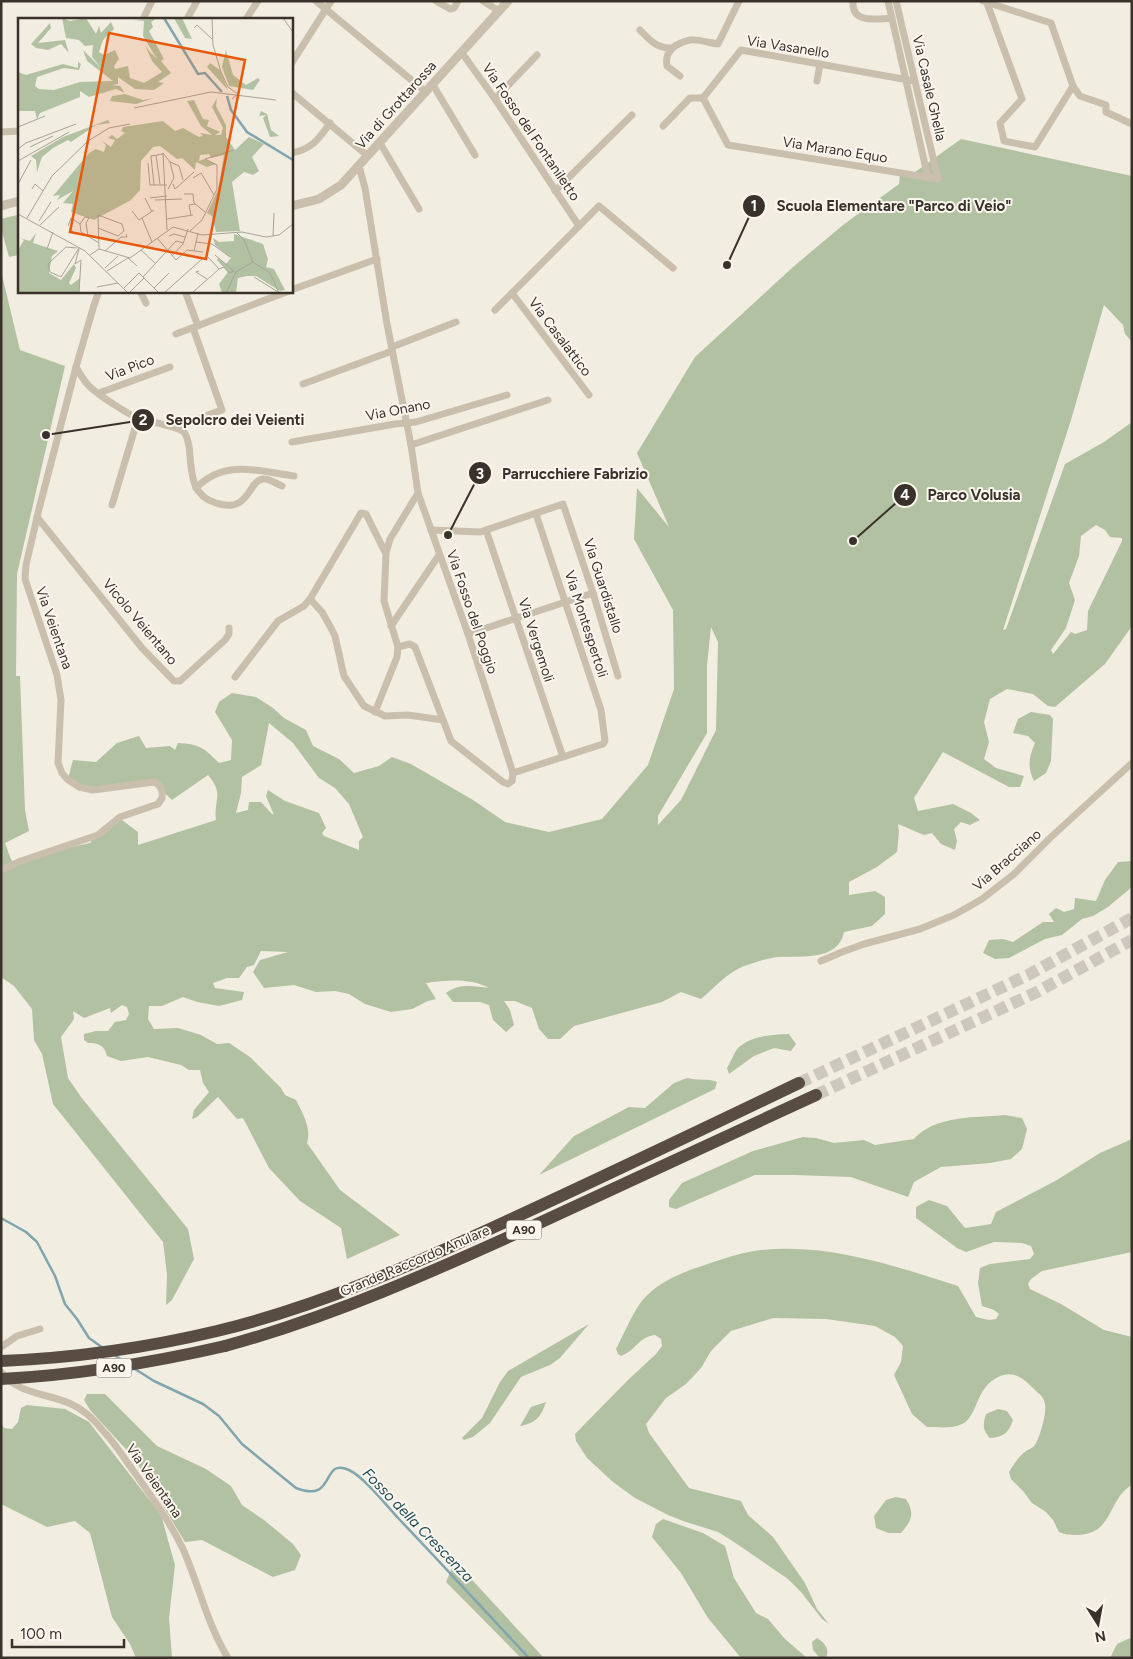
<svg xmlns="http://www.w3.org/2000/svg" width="1133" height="1659" viewBox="0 0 1133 1659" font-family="Figtree,sans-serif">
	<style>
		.green { fill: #b2c1a1; fill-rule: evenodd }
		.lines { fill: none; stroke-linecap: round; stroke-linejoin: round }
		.stream { stroke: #81a5ae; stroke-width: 2.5 }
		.motorway-tunnel { stroke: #cdc8bd; stroke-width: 12; stroke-dasharray: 12 6; stroke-linecap: butt }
		.minor { stroke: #cabfad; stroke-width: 7 }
		.tertiary { stroke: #cabfad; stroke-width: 9 }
		.motorway { stroke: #594d43; stroke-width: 12 }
		.motorway-bridge { stroke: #594d43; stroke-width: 12 }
		.labels { text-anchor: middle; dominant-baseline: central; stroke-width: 4; stroke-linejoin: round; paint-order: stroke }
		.shield { fill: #faf6ee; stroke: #736d66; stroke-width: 1 }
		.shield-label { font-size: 12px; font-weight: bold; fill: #39322b }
		.street-label { font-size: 14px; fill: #39322b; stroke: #faf6ee }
		.water-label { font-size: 15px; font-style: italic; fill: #234d59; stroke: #faf6ee }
		.inset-river { fill: none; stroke: #81a5ae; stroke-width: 2.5 }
		.inset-road { fill: none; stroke: #a8a298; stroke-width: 1 }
		.view { fill: #e8590c; fill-opacity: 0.15; stroke: #e8590c; stroke-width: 2.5 }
		.inset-edge { fill: none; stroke: #39322b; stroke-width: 2.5 }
		.leader { fill: none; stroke: #39322b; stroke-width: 2 }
		.callout-dot { fill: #39322b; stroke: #faf6ee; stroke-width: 2 }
		.mark-label { font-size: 15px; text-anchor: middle; font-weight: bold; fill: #fff }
		.callout-label { font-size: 15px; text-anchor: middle; font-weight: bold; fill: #39322b; stroke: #faf6ee; stroke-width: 4; stroke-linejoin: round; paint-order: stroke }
	</style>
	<rect width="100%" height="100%" fill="#f2ede1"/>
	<g class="green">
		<path d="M 961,139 L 1132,176 L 1132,342 L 1125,334 L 1123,325 L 1104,305 L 1071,420 L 1003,630 L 1006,629 L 1065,464 L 1104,442 L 1132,422 L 1132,626 L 1105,664 L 1055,707 L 1048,706 L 1033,694 L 1007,689 L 990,699 L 984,722 L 989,742 L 984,759 L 996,768 L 1024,776 L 1020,787 L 1009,787 L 943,752 L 914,798 L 918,811 L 953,804 L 971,813 L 980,820 L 970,825 L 961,822 L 954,829 L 957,841 L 955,850 L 941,844 L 932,833 L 924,835 L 898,824 L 899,832 L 897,852 L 877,867 L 849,882 L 849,895 L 875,891 L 885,897 L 885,914 L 872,926 L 844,932 C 839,961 800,956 778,957 C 767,958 754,963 744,966 C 727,973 714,988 701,999 L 681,992 L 662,1002 L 574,1026 L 560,1039 L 548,1039 L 539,1029 L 532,1008 L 515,1001 L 504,1001 L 510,1010 L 514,1025 L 506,1032 L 493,1020 L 489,1005 L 480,1002 L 453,1002 L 446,993 C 458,983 474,986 489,988 C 470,978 447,980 426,983 L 436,999 L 428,1001 L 412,1009 L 391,1012 L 365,1004 L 349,994 L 335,991 L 316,992 L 294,985 L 264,988 L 253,972 L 260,960 L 288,952 L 261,951 L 254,965 L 247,967 L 239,978 L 227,978 L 213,983 L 215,988 L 244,992 L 242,1000 L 219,1006 L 197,1002 L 183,997 L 162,1006 L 149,1006 L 148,1019 L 154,1029 L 178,1028 L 201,1035 L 217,1044 L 229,1043 L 250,1057 L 281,1088 L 285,1095 L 296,1100 C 302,1112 312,1129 307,1143 L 340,1190 L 400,1235 L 347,1259 L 341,1228 L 300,1201 L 269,1168 L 243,1118 L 237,1119 L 218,1097 L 197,1117 L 192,1119 L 194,1110 L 209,1092 L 203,1083 L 200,1070 L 189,1070 L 181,1065 L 148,1057 L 121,1061 L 107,1056 C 104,1045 99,1043 88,1043 L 84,1040 L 84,1034 L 96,1031 L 108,1031 L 115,1022 L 126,1020 L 129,1014 L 127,1007 L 122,1005 L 111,1013 L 110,1008 L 84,1018 L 73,1011 L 74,1019 L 61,1037 L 68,1078 L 81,1097 L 188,1229 L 194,1259 L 172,1300 L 166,1305 L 167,1274 L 163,1242 L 53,1104 L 42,1054 L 34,1040 L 32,1009 L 14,986 L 1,977 L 1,271 L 20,350 L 65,366 L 17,574 L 16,676 L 20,676 L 25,810 L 29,831 L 5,843 L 10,857 L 15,866 L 49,852 L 90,843 L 103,826 L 122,820 L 138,832 L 138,845 L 216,820 C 213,800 225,795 208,775 L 172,800 L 155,784 L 95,789 L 67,782 L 73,760 L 96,762 L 117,743 L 139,736 L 146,748 L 170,746 L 175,750 L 178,743 C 200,744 204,748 219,763 L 231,760 L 232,740 L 215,712 L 219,702 L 232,693 L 256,697 L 273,708 L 284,718 L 306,730 L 313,746 L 339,759 L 354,773 L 379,766 L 392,757 L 411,764 L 473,800 L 505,822 L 549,832 L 602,819 L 648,765 L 674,689 L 673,610 L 634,539 L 637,488 L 669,527 L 637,453 L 695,357 L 793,267 L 843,225 L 899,184 L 900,173 L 911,175 ZM 1096,525 L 1105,530 L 1110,537 L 1122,538 L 1122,541 L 1088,611 L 1087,630 L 1075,634 L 1071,632 L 1053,654 L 1051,650 L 1066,628 L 1075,600 L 1069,583 L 1079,556 L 1081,536 ZM 711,627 L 718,642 L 716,730 L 681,800 L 658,825 L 658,816 L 707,733 L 707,665 ZM 269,723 L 293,743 L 319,778 L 335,788 L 349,804 L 363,837 L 359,841 L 359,850 L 324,836 L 322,833 L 326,828 L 319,813 L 285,801 L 268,790 L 266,796 L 274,815 L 271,813 L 261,802 L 249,802 L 248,810 L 236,813 L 241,793 L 242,777 L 261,765 Z"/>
		<polygon points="17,215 19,222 19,255 9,257 1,228 1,219"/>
		<path d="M 1031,712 L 1050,715 L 1053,719 L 1051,761 L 1046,773 L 1034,781 C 1027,767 1029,757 1035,743 L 1028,736 L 1013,733 L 1018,719 Z"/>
		<polygon points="1132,861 1132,887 1108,907 1093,916 1082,919 1062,935 1045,939 1009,958 995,959 983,953 989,940 1003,939 1013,942 1043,922 1054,922 1049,914 1056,908 1064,912 1074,909 1075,898 1096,901 1105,880 1118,862"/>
		<path d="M 789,1034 L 796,1044 L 791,1051 L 774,1048 L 754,1056 L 729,1074 L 727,1068 C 731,1062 734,1052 739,1047 C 753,1035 772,1035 789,1034 Z"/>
		<path d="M 687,1078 C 697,1081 708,1078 717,1082 L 715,1089 L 539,1175 L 574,1136 L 629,1107 L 645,1108 L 674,1083 Z"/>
		<path d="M 1005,1115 L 1022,1118 L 1027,1129 L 1022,1149 L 1011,1159 L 990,1163 L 941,1167 L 914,1182 L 908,1197 L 851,1177 L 795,1175 L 755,1175 L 676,1209 L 669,1207 L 669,1200 L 682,1183 L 753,1151 L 803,1137 L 816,1138 L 834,1143 L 864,1140 L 875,1145 L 914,1139 C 935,1115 975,1118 1005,1115 Z"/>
		<path d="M 1132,1139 L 1132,1252 L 1042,1271 L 1031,1279 L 1028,1284 L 1030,1289 L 1061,1304 L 1104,1330 L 1132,1337 L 1132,1485 C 1108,1498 1114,1533 1079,1535 C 1071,1535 1066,1535 1059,1532 L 1053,1520 L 1046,1512 L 1032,1503 L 1023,1491 L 1011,1479 L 1009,1472 C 1014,1464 1018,1457 1026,1451 C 1029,1449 1033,1448 1035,1445 C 1040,1438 1047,1412 1045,1404 C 1044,1398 1041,1395 1037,1392 C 1025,1380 1015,1369 998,1377 C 975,1388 978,1417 962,1424 C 952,1429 938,1427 927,1427 L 912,1414 L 894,1375 L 901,1362 L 903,1346 L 895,1337 L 875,1326 L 826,1319 L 773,1318 L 731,1331 L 711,1351 L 701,1368 L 686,1384 L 666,1398 L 646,1424 L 649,1433 L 689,1488 L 741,1501 L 748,1515 L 773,1537 L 805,1583 L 817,1609 L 829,1624 L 822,1619 L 801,1592 L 788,1579 L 734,1542 L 718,1532 L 683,1521 L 668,1515 L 635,1498 L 613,1482 L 587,1458 L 576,1441 L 575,1434 L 628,1380 L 656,1354 L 662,1346 L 661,1339 L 655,1335 C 638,1337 637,1350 621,1356 L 618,1354 L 616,1349 C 624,1334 631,1316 641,1302 C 656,1283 680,1273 702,1266 C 719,1260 736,1254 754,1251 C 822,1241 893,1265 958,1286 L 976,1317 L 989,1320 L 996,1319 L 999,1314 L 994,1310 L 982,1306 L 978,1283 L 980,1268 L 990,1264 L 1030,1259 L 1034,1254 L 1031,1246 L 1022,1243 L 994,1242 L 966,1252 L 957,1248 L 916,1218 L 916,1207 L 929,1200 L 947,1206 L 965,1228 L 991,1224 L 996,1212 L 1057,1180 L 1100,1153 Z"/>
		<polygon points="589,1324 560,1358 550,1365 521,1377 490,1423 473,1437 464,1440 462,1438 482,1418 500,1382 508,1371"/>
		<polygon points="87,1394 105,1394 157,1446 206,1469 231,1486 242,1505 264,1520 293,1544 301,1555 295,1570 273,1577 202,1540 185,1542 134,1458 90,1410 84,1400"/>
		<path d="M 546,1402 C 541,1417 536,1423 520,1426 L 531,1407 Z"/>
		<polygon points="27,1405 65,1409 89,1422 161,1515 175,1565 169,1618 172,1658 136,1658 130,1644 112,1617 90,1533 75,1521 47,1527 1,1504 1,1423 4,1428 12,1429 18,1422 21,1408"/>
		<path d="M 998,1409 L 1007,1411 L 1013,1420 C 1009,1432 1004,1437 990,1438 C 982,1430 983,1424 986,1414 Z"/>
		<path d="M 896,1497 L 906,1499 C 915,1514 912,1520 901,1533 L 888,1533 L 876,1528 L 874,1516 L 886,1500 Z"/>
		<polygon points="663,1519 703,1533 725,1546 734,1578 756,1613 768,1619 785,1639 807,1658 741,1658 708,1618 681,1573 652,1537 656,1524"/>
		<polygon points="452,1568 463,1570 544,1658 521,1658 446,1582"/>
		<polygon points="1132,1637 1132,1658 1110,1658 1117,1644"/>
		<path d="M 817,1638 C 825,1643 830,1649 826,1658 L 820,1658 L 813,1650 L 812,1642 Z"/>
	</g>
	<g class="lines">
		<g class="stream">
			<polyline points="1,1218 26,1232 37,1242 55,1276 65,1304 77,1319 89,1338 103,1348"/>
			<polyline points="114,1355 124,1361"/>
			<path d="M 135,1369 L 154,1381 L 203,1404 L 219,1416 L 242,1444 L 296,1488 C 337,1504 320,1457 349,1470 C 364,1477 386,1505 398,1518 C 442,1564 485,1611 529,1658"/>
		</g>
		<g class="motorway-tunnel">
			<polyline points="799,1083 1028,975 1132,918"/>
			<polyline points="816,1095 1037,992 1132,940"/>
		</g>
		<g class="minor">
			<polyline points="316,1 426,92"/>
			<polyline points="436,1 450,9 454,8 458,1"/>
			<polyline points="483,1 499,11"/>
			<path d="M 853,1 C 851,24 876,19 892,18"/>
			<polyline points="888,1 928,178"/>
			<polyline points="896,1 938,179 728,145 703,98 741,50 914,81"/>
			<polyline points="983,1 1051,23 1073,86 1035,147 1004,141 1000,123 1022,99 987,3"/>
			<polyline points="143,19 152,1"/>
			<polyline points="187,19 197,1"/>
			<polyline points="246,19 258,1"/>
			<path d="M 640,30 C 650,40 656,48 670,48"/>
			<polyline points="462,53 495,99 579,226"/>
			<polyline points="291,64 331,1"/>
			<path d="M 680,76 L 667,66 C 664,50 677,43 690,40 C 698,39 710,43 718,44 L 739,1"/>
			<polyline points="817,81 820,64"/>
			<polyline points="433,85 475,155"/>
			<polyline points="1073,86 1080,96 1106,105 1106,112 1132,124"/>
			<polyline points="291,92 368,156"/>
			<polyline points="495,99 537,55"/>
			<polyline points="663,126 690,98 703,98"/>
			<polyline points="1,132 19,131"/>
			<polyline points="380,143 419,209"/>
			<path d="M 291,153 C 311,150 319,139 330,123"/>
			<polyline points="555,191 632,115"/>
			<polyline points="291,290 377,259"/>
			<polyline points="140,291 146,303"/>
			<polyline points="185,291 198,326"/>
			<polyline points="512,293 589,395"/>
			<polyline points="495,310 599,206 673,268"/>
			<polyline points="176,334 289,291"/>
			<polyline points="392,347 456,322"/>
			<path d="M 76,367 C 80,374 84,381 89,386 C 98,395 129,415 140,419 C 150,422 178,426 184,432 C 187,436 188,441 189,446 C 192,470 189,495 216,503 C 251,515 248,477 265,479 C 270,479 277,484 282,486"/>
			<polyline points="303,384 392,351"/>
			<polyline points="99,393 170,367"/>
			<polyline points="174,427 222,410 193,328"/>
			<polyline points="292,442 395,424 416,422 507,395"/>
			<polyline points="411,445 548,400"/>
			<path d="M 196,488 C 225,459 258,471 294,476"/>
			<polyline points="418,493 390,539 386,553 384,601 398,647 410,644 415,647 443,720"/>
			<polyline points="112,505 138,418"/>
			<polyline points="37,517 142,648 174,681 180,681 225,640 229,634 229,628"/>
			<polyline points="431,530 480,532 563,504 593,593 618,676"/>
			<polyline points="486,530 563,757"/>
			<polyline points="310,599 322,612 331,628 335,636 344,676 364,706 385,716 408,715 443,720 451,741 503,782 508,784 512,781 513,773 468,634 418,493 411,445 387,324 365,188 359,166"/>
			<polyline points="391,626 439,555"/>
			<polyline points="468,634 593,593"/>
			<polyline points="235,677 278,621 304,606 310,599 361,513 366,514 385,552"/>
			<polyline points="375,712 397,657 398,647"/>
			<polyline points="513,773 603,744 605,741 601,710 536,514"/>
			<path d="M 1,870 L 21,861 L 98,835 L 120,817 L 158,804 L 162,798 C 163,791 161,785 154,782 L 93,790 L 79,787 L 67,779 L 62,773 L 58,763 L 61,700 L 57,675 L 25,579 L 26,565 L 39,509 L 76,367 L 94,305 L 99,291"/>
			<polyline points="821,961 842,952 864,944 920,929 954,915 982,899 1014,874 1050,838 1132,763"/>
			<polyline points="1,1347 17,1336 40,1329"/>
			<path d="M 1,1372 C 18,1394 45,1393 69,1403 C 83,1409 95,1420 104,1432 C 113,1441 120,1452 127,1462 C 147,1490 168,1518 183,1549 C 199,1585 207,1624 228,1658"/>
		</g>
		<g class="tertiary">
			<polyline points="1,206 19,201"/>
			<polyline points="291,206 319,199 341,185 508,1"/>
		</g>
		<g class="motorway">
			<path d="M 225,1346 C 332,1317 434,1271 535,1225 C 629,1182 722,1138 816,1095"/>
			<path d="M 1,1361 C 74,1358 146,1348 217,1331 C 317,1307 412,1265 505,1222 C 603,1177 701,1130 799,1083"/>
		</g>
		<path class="motorway-bridge" d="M 1,1379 C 77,1375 151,1363 225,1346"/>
	</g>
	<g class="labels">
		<g class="shield">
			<rect x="506.5" y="1220.5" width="35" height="19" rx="4"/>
			<rect x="96.5" y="1358.5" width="35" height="19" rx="4"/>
		</g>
		<g class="shield-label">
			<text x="524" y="1230">A90</text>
			<text x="114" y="1368">A90</text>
		</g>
		<g class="street-label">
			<text transform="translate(788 47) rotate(9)">Via Vasanello</text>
			<text transform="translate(929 88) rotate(77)">Via Casale Ghella</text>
			<text transform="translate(396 105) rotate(-48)">Via di Grottarossa</text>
			<text transform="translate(531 132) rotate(56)">Via Fosso del Fontaniletto</text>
			<text transform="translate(835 150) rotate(9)">Via Marano Equo</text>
			<text transform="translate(560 337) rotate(53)">Via Casalattico</text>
			<text transform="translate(130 368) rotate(-21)">Via Pico</text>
			<text transform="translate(398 410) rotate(-11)">Via Onano</text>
			<text transform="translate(603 586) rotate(72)">Via Guardistallo</text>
			<text transform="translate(472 612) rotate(71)">Via Fosso del Poggio</text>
			<text transform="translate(140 622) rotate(50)">Vicolo Veientano</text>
			<text transform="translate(586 624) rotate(72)">Via Montespertoli</text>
			<text transform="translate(54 628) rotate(71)">Via Veientana</text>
			<text transform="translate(536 640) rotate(72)">Via Vergemoli</text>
			<text transform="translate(1007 860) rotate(-41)">Via Bracciano</text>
			<text transform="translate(415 1261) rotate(-23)">Grande Raccordo Anulare</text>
			<text transform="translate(154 1481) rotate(55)">Via Veientana</text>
		</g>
		<g class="water-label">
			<text transform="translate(418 1525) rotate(46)">Fosso della Crescenza</text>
		</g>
	</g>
	<g transform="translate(18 18)">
		<rect width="275" height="275" fill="#f2ede1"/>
		<path d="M 44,0 L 52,3 L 68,0 L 78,16 L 81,8 L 83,15 L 93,4 L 96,11 L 85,22 L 81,34 L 86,37 L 97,32 L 101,41 L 96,48 L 97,51 L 110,48 L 112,60 L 126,65 L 144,54 L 134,43 L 127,27 L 131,33 L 139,41 L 125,18 L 126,3 L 116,2 L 138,1 L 133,4 L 135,9 L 131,13 L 146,41 L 143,43 L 153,55 L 140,64 L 146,65 L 136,72 L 117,71 L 100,59 L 100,66 L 94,67 L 102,68 L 107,75 L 98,71 L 71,79 L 62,73 L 62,79 L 22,95 L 19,101 L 17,93 L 0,93 L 0,54 L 8,57 L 45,46 L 60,50 L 60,44 L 63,46 L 61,52 L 46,50 L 19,59 L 17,68 L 21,71 L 36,72 L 62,64 L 95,63 L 69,43 L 65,32 L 84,51 L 74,39 L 75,27 L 67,28 L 61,22 L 48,20 ZM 156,0 L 164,0 L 174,21 L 167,20 ZM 32,5 L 33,10 L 20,25 L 47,22 L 51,35 L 43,26 L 30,32 L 18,30 L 13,26 ZM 208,32 L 215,57 L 228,67 L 240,60 L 242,62 L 235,72 L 211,68 L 204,49 ZM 192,45 L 202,52 L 210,72 L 189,49 ZM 107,76 L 125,82 L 136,80 L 118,86 L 92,83 L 94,78 ZM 199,80 L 198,88 L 208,107 L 208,119 L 217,132 L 231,119 L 246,126 L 234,139 L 241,153 L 235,157 L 226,154 L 214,164 L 222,213 L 198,214 L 194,198 L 189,195 L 200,172 L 206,137 L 193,140 L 191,136 L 182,137 L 181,143 L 186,141 L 198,146 L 189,149 L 178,144 L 177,152 L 164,140 L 159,141 L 142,128 L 135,129 L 123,143 L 122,172 L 113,182 L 76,202 L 53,194 L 55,186 L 45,185 L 55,173 L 39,182 L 42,177 L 35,178 L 71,135 L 78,131 L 86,134 L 88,127 L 84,123 L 93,129 L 97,122 L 90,120 L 94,117 L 99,121 L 107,115 L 103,113 L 105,109 L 145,103 L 157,113 L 165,110 L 181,119 L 185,118 L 182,115 L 194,117 L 183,108 L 169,83 L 176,82 L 185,101 L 191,102 L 189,108 L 202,114 L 197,117 L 203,117 L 205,110 L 194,89 ZM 243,93 L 249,96 L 253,112 L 261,118 L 252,119 L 245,100 L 248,97 L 241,98 ZM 90,102 L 92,105 L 78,107 L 53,124 L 50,122 L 35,130 L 24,139 L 19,154 L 18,142 L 13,138 L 45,119 ZM 18,215 L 15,225 L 40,233 L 34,238 L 31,255 L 43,262 L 56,246 L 58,250 L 51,265 L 53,267 L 62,260 L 61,275 L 0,275 L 0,232 L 6,222 L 2,220 L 12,223 ZM 216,216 L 245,226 L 250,241 L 248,249 L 256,251 L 267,272 L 262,273 L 238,258 L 229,258 L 220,260 L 218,275 L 204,275 L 201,266 L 210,254 L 199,242 L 200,240 L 208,246 L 213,240 L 197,227 L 195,220 L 201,224 L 216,223 Z" fill="#b2c1a1"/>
		<path class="inset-river" d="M 146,0 L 180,56 L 187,55 L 204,74M 209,78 L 213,92 L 229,114 L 275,142"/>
		<path class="inset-road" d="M 194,0 L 195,27 L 203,54 L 210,69 L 220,76 L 214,81M 265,0 L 275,14M 176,10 L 179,7 L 194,21M 116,90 L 193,74 L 258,82M 0,109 L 27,98M 12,129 L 35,118M 0,131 L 8,125 L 58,106M 145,135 L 149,212M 145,135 L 152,144 L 161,148 L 165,162M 138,137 L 142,166M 0,143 L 51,114M 130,145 L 132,167 L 149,167M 175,160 L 183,155 L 196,177M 0,166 L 13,142M 155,166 L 157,171 L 176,154M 136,167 L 133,138 L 145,136M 14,171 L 17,166 L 25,173M 150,171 L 156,160 L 152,144M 166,176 L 175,176 L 176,185 L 187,194M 127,180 L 134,194M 132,180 L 149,178M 137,182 L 164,181M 114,193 L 121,202 L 136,192M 0,196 L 67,233 L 110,275M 173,197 L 171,187 L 177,186M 9,200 L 34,158 L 70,123 L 91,110 L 112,106M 124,200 L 134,224M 149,201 L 175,197M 21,203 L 33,184M 22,207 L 41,189M 50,208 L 53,200 L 62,206M 80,210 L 100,218 L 106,213 L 104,206 L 80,197 L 81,231M 172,213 L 184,202 L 199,171 L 199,147 L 187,141 L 216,132M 219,215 L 226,222 L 235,244 L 252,255 L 261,275M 70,218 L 68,205 L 71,200 L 67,199 L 62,206 L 63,214 L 81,225M 151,218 L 156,216 L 167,219M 255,218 L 256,195M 139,220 L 158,242 L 169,232 L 185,234M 178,224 L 194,226 L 212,239M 59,230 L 48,229 L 30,246 L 32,254 L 43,259 L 61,230M 29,231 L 35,214M 61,231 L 57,246 L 63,242 L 61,275M 123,232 L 137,245M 87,233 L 103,219 L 109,219 L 108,216M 176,233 L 180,215M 72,237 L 81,231 L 112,240 L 155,209 L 184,217 L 224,214 L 248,219 L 261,217 L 275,206M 197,237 L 216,253 L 211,255 L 206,249 L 201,251M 154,238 L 165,226 L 170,211M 87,250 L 100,238M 89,253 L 110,240 L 119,248M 181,253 L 178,254 L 189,261M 125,259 L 158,223 L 166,225M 236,259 L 260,274M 79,269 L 100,265M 106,270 L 121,255 L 141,275M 136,270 L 151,255M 111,275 L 126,260M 146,275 L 184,241M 174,275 L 201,251 L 190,239M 208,275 L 218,254 L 235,244"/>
		<path class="view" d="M 91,15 L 227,42 L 188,241 L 52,214 Z"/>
		<rect width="275" height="275" class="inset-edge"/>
	</g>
	<path class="leader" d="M727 265L754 206M46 435L143 420M448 535L480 473M853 541L905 495"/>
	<g class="callout-dot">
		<circle cx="727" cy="265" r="5"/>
		<circle cx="46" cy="435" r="5"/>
		<circle cx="448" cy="535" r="5"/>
		<circle cx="853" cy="541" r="5"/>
		<circle cx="754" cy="206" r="12"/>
		<circle cx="143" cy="420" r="12"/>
		<circle cx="480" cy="473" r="12"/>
		<circle cx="905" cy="495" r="12"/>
	</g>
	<g class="mark-label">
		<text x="754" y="211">1</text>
		<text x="143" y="425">2</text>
		<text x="480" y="479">3</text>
		<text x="905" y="500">4</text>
	</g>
	<g class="callout-label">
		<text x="894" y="211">Scuola Elementare "Parco di Veio"</text>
		<text x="235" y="425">Sepolcro dei Veienti</text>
		<text x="575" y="479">Parrucchiere Fabrizio</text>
		<text x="974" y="500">Parco Volusia</text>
	</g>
	<rect width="1133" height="1659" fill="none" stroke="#39322b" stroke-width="5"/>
	<g transform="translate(1098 1624) rotate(169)" stroke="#faf6ee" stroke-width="4" paint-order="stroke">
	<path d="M0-4L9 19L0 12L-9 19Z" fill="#39322b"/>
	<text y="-8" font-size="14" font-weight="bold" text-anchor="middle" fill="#39322b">N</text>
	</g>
	<path d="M12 1639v8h112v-8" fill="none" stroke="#39322b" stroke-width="2.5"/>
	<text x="20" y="1639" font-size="15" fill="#39322b" stroke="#faf6ee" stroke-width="4" paint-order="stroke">100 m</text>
</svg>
